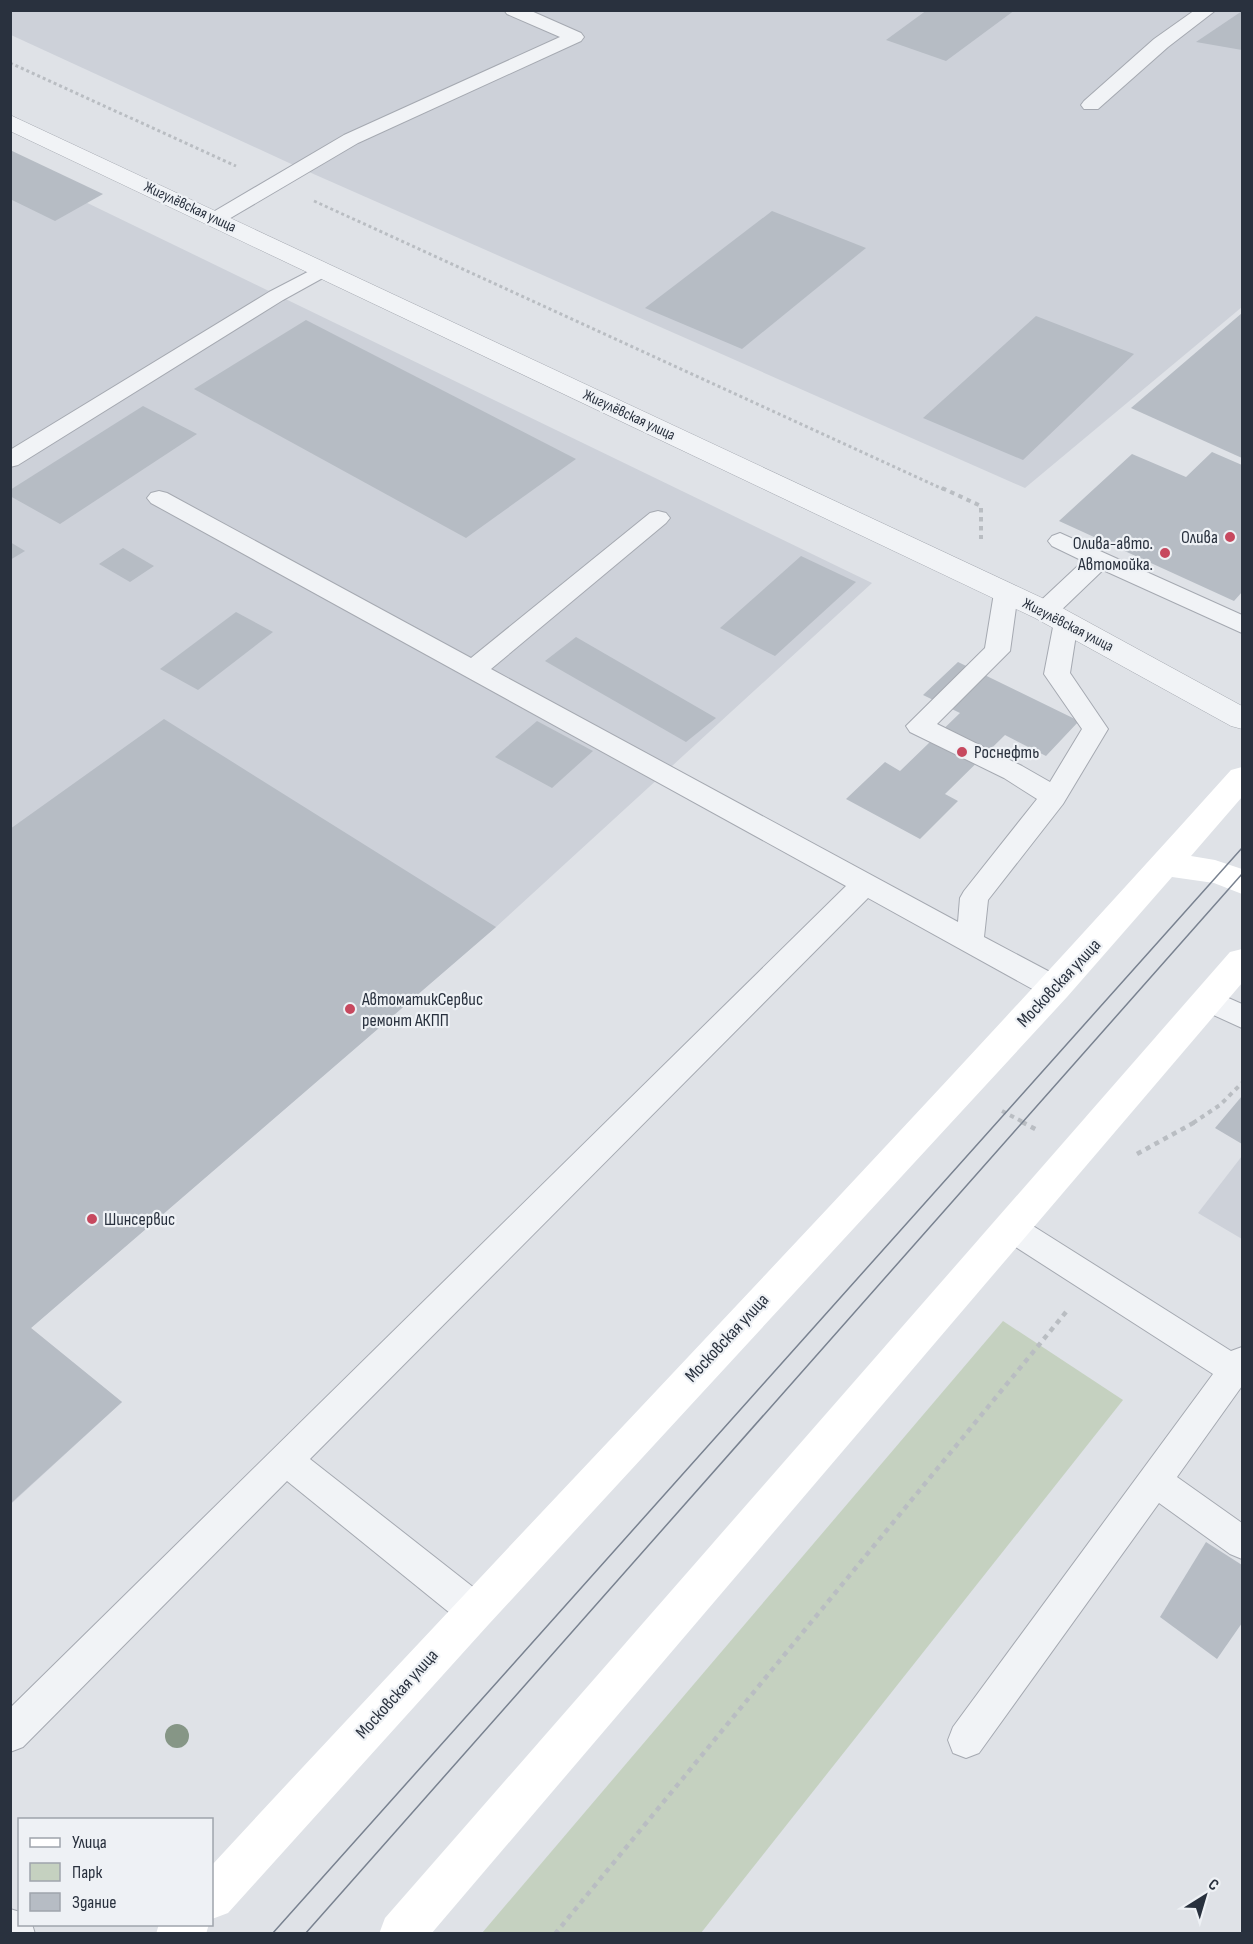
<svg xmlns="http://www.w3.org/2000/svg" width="1253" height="1944" viewBox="0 0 1253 1944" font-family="'Sofia Sans Condensed',sans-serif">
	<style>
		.built { fill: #cdd1d9 }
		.green { fill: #c5d1c0 }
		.building { fill: #b6bcc4 }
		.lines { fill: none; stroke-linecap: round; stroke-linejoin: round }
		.lane-casing { stroke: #a5a9b1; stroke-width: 2 }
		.street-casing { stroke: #a5a9b1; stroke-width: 1 }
		.path-far2 { stroke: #b9bdc2; stroke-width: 3; stroke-dasharray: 3 3; stroke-linecap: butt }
		.path-far1 { stroke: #b9bdc2; stroke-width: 4; stroke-dasharray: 4.5 4.5; stroke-linecap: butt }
		.path { stroke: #b9bdc2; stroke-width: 4.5; stroke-dasharray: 5 5; stroke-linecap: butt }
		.lane { fill: #f1f3f6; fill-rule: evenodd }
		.street { fill: #f1f3f6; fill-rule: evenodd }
		.secondary { fill: #fff; fill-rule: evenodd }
		.tram { stroke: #798290; stroke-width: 1.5 }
		.tree { fill: #869686 }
		.poi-dot { fill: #c7495f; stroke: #eef1f5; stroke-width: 2 }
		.labels { text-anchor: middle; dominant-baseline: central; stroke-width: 4.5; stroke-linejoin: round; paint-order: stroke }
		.far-street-label { font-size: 15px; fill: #29313e; stroke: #eef1f5 }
		.poi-label { font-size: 18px; fill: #29313e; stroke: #eef1f5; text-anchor: start }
		.street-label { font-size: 18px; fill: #29313e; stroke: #eef1f5 }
	</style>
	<rect width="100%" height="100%" fill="#dfe2e7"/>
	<g class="built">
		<polygon points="11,10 1242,11 1242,307 1025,488 300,168 11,35"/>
		<polygon points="11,166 872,583 496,927 31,1328 122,1402 11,1504"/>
		<polygon points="1242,1156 1242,1239 1198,1213"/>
	</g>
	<polygon class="green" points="1003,1321 1123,1400 701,1933 482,1933"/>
	<g class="building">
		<polygon points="927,10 1015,10 946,61 886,40"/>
		<polygon points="1242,11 1242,50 1196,42"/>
		<polygon points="10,150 103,194 55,221 10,199"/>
		<polygon points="772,211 866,248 742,349 645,308"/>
		<polygon points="1242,313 1242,458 1131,408"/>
		<polygon points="1036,316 1134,354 1023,460 923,418"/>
		<polygon points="306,320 576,459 466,538 194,389"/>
		<polygon points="143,406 197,434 60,524 10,496 10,490"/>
		<polygon points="1212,452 1242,465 1242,592 1234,601 1059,521 1132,454 1186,477"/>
		<polygon points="10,542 25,551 10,560"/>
		<polygon points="123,548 154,566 130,582 99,564"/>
		<polygon points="801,556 856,582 775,656 720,628"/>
		<polygon points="236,612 273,632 198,690 160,669"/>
		<polygon points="576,637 716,718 686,742 545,661"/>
		<polygon points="958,662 1079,721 1046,756 1005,735 945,794 958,801 920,839 846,799 885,762 900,771 960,713 923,695"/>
		<polygon points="164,719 496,927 31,1328 122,1402 10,1504 10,829"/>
		<polygon points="537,721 593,751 552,788 495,757"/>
		<polygon points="1242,1096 1242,1144 1215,1128"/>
		<polygon points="1206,1542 1242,1565 1242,1623 1217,1659 1160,1617"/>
	</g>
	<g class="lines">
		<defs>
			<g id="lane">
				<polygon points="504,10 529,10 581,33 584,37 581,41 358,143 222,223 208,223 205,219 208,215 344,135 560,37 507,14"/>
				<polygon points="1195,10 1216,10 1168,47 1098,109 1084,109 1081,105 1084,101 1154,39"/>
				<polygon points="323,264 330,266 333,270 330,274 283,300 18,465 10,467 10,450 269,292"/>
				<polygon points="159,491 167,493 471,658 650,513 658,511 666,513 670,518 666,523 491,669 958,922 960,898 964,891 1037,799 1004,778 910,732 906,726 985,648 994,593 997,587 1006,585 1015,587 1018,593 1010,651 937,724 1022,766 1050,782 1082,729 1044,674 1054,622 1057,616 1066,614 1075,616 1078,622 1070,673 1108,729 1063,804 988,900 984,937 1065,980 1069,988 1065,996 1055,999 1045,996 868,898 310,1459 487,1598 492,1610 487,1622 474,1627 461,1622 287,1481 23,1747 10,1752 10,1708 846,886 151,503 147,498 151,493"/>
				<polygon points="1060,533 1242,615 1242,633 1103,570 1054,617 1045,619 1036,617 1033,611 1036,605 1083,561 1052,546 1048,541 1052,536"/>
				<polygon points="1208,989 1242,1004 1242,1028 1198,1008 1194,1000 1198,992"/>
				<polygon points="1011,1215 1022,1219 1231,1351 1242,1347 1242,1386 1177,1477 1242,1523 1242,1559 1230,1554 1159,1503 979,1753 966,1758 953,1753 948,1740 953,1727 1213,1374 1000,1237 995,1228 1000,1219"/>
				<polygon points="10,1909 20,1912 20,1924 32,1924 35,1934 10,1934"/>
			</g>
			<polygon id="street" points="10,115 1055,604 1242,706 1242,729 1231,726 1035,618 10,131"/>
		</defs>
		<use href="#lane" class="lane-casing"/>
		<use href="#street" class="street-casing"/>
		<g class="path-far2">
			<polyline points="10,63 236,166"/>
			<polyline points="314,201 945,490"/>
		</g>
		<g class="path-far1">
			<polyline points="942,488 981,506 981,539"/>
			<polyline points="1002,1111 1025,1123"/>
			<polyline points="1193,1123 1220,1105 1242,1083"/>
		</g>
		<g class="path">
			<polyline points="1022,1122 1037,1130"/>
			<polyline points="1137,1154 1195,1122"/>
			<polyline points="555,1934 1066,1312"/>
		</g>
		<use href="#lane" class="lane"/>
		<use href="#street" class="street"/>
		<g class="secondary">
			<path d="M 1242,767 L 1242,797 L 1191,856 L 1215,860 L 1242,869 L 1242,894 L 1214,883 L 1172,877 L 1067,997 L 489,1624 L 228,1913 L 212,1919 L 212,1865 C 550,1499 898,1141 1231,770 Z"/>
			<polygon points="1242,949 1242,983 431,1934 379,1934 385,1918 1230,952"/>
			<polygon points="159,1924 209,1924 206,1934 156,1934"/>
		</g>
		<g class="tram">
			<polyline points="272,1934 1242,848"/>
			<polyline points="305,1934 1242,874"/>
		</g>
	</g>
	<circle class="tree" cx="177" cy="1736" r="12"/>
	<g class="poi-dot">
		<circle cx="1230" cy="537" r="6"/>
		<circle cx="1165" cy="553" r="6"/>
		<circle cx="962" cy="752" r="6"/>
		<circle cx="350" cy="1009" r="6"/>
		<circle cx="92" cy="1219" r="6"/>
	</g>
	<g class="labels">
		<g class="far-street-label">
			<text transform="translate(190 207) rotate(25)">Жигулёвская улица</text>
			<text transform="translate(629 415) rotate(25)">Жигулёвская улица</text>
			<text transform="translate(1068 625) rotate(27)">Жигулёвская улица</text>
		</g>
		<g class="poi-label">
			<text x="1218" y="537" text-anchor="end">Олива</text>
			<text x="1153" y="543" text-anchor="end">Олива-авто.<tspan x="1153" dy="21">Автомойка.</tspan></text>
			<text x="974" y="752">Роснефть</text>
			<text x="362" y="999">АвтоматикСервис<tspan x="362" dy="21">ремонт АКПП</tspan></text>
			<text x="104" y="1219">Шинсервис</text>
		</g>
		<g class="street-label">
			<text transform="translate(1059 983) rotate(-47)">Московская улица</text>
			<text transform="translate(727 1338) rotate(-47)">Московская улица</text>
			<text transform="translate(397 1694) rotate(-48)">Московская улица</text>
		</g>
	</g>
	<rect width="1253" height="1944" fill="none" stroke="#29313e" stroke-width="24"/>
	<rect x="18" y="1818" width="195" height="108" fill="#eef1f5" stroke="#9fa4ac" stroke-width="1.5"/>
	<rect x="30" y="1838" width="30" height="9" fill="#ffffff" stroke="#9fa4ac" stroke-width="1.5"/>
	<text x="72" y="1848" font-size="18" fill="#29313e">Улица</text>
	<rect x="30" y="1863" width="30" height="18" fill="#c5d1c0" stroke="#9fa4ac" stroke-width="1.5"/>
	<text x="72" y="1878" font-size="18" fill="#29313e">Парк</text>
	<rect x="30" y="1893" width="30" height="18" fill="#b6bcc4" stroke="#9fa4ac" stroke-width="1.5"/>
	<text x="72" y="1908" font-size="18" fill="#29313e">Здание</text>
	<g transform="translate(1205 1896) rotate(37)" stroke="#eef1f5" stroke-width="4.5" paint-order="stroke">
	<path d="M0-4.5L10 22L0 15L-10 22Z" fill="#29313e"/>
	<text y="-9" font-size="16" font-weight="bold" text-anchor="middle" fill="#29313e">С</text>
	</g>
</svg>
